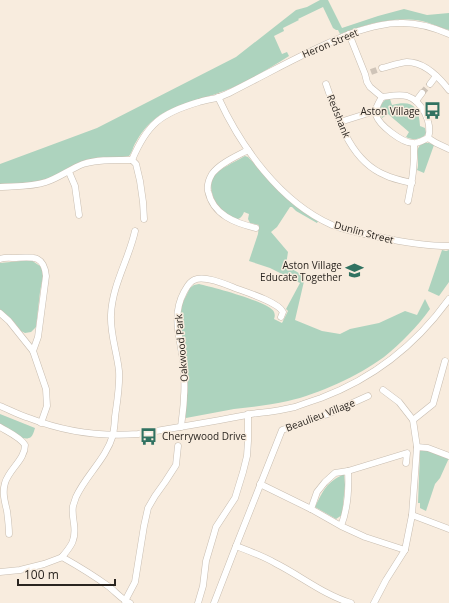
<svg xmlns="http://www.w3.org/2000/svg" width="449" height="603" viewBox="0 0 449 603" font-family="'Open Sans',sans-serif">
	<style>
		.green { fill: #add3be }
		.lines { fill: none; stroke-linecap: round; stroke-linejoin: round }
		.minor-tunnel { stroke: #cfc4b8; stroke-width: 6; stroke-dasharray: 6 3; stroke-linecap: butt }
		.minor-casing { stroke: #c8bdb0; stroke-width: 7 }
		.minor { stroke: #fff; stroke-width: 6 }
		.labels { text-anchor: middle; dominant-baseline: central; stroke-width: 3; stroke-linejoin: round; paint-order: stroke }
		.street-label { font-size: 10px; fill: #2a2520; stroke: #f8ecde }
		.poi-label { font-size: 10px; fill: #2a2520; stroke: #f8ecde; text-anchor: end }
	</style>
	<rect width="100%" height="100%" fill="#f8ecde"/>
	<g class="green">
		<path d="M 320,0 L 328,0 L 342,28 L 378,16 L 404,9 L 427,15 L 449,13 L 449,30 C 440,28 431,23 422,21 C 394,16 366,24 340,34 L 338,30 L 336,30 L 333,28 L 323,7 L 298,19 L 299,20 L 283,28 L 284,31 L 274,36 L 282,54 L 287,52 L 289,56 C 268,69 247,83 224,91 C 201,100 176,103 156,118 C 148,124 140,134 136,142 C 133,146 133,151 129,156 C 116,159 103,156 89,160 C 74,164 61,174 46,179 C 31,184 16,183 0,184 L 0,164 L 97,128 L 236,57 L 296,10 L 307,7 Z"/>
		<path d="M 390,99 L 392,105 C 412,100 419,106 420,126 L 425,128 L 426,133 L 424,136 C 418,140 412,140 406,137 L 409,132 L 388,114 L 382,118 C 379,112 379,105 385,100 Z"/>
		<path d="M 423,143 L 429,143 L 434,145 L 424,173 L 417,170 C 418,168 418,166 418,164 C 419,154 414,149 423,143 Z"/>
		<path d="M 245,156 L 248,157 L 275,186 L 292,203 L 318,221 L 317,223 L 296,211 L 292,207 L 290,207 L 277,227 L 271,232 L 288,252 L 286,265 L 305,277 L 295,320 L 322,331 L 340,334 L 350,329 L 379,323 L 405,311 L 417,315 L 425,299 L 430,309 C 417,327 401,343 384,357 C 358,376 319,394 288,401 C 270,405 252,407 234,409 C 218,412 202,415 186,418 L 184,414 L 179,327 L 179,310 L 190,288 L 194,285 L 199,284 C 212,287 270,302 274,312 C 275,315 275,316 274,319 L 282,323 L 288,311 L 286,309 L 300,283 L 270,268 L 249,261 L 258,234 L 259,225 L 250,223 L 248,219 L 249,214 L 244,212 C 243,215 241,218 238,219 C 222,221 204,189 214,176 C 220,168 235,162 243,157 Z"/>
		<polygon points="442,250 446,251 449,250 449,282 439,296 428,291"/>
		<polygon points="31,260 40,266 42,270 43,276 40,292 36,327 31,332 25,333 21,331 14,322 0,310 0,263"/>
		<path d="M 0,414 L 35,428 C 34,431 33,435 31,437 C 23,443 6,429 0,425 Z"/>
		<polygon points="425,449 449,458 440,478 435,484 426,511 420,508 420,503 418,503 420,451"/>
		<path d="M 344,474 L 345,485 L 342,515 L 336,519 L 315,507 C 324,489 326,483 344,474 Z"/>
	</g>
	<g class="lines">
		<g class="minor-tunnel">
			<polyline points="371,72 382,68"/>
			<polyline points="422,93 430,84"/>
		</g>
		<defs>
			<g id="minor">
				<polyline points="349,34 365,74 367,82 370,87 382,97"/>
				<path d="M 382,68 C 390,66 399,63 407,62 C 424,62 439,77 449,90"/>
				<path d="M 326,84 C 338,118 349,160 385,175 C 393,179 403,181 412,183"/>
				<polyline points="430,84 436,76"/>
				<path d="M 218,97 C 241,147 280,202 332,225 C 347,231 364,234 379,237 C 402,242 426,246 449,246"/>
				<path d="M 382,97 C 379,102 374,110 376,115 C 379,125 402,143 413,143 C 418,144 423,140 428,138"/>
				<path d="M 382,97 C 390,96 399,94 407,96 C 422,101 433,123 428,138"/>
				<polyline points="416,101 422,93"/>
				<polyline points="340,122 375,111"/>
				<polyline points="428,138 436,143 449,149"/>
				<path d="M 248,150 C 237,156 220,163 212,174 C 209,179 207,185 208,191 C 213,215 235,223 256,228"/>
				<path d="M 132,160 C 147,124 161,113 199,102 C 205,100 211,99 217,98 C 222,96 227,94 231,92 C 271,72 310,49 352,33 C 367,28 383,23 399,23 C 417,22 433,27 449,34"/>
				<polyline points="132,160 136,164 140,181 143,202 144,219"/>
				<polyline points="69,172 75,186 79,215"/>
				<path d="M 0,187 C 15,186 32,187 46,182 C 59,178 70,169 83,164 C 98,159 116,160 132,160"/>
				<path d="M 408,201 C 412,181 415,165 414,144"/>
				<path d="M 0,259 C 5,257 11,258 16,258 C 33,257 44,255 46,276 L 38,337 L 33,351 L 9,321 L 0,313"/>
				<polyline points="33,351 46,389 47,406 41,423"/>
				<path d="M 0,406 C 10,410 19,415 29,418 C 65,432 100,437 138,434 C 174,428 211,422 247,415 C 254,413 261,413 268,412 C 277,411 286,409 295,407 C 303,404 312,401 321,398 C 374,378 416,345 449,299"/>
				<polyline points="413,420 433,404 445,361"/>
				<path d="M 0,427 C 8,432 20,437 25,445 C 25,460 9,469 5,483 C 2,493 5,502 7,511 C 8,519 9,526 9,534"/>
				<path d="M 181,427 C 182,417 184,406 184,396 C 185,387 184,378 184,369 C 182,342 170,318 184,292 C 187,287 189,282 194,280 C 204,275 225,284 235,288 C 246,292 278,302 283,312 L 281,317"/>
				<polyline points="417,447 428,448 449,456"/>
				<polyline points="348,471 407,453 406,463"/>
				<polyline points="260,484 311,509"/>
				<polyline points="412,515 449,529"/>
				<path d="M 341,526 C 348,508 349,490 348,471 L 335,473 L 325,482 L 317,492 L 311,509 L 341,526 L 365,537 L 405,550"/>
				<polyline points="236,546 282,430 328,414 368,396"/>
				<path d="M 62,557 C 78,566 93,575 108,586 C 115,591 122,600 130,603"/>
				<path d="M 0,572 L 20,570 L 44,564 L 60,558 L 62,557 C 72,545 76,540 74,524 C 73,518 72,512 73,506 C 74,503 75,500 76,497 C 86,475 106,459 113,435 C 114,429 115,423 115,417 C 117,402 120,386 119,371 C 117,352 110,334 111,315 C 112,285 129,259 135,231"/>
				<polyline points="125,601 135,582 144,526 148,508 155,496 165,482 176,465 178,446"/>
				<polyline points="198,603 203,586 206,561 214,534 216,527 235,498 243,472 247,456 248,441 248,414"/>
				<path d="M 214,603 L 236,546 C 249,551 263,556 275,563 C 301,576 324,595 351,603"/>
				<polyline points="374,603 386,580 405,550 412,515 417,447 413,420 399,402 383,390"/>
			</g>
		</defs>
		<use href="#minor" class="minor-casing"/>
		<use href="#minor" class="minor"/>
	</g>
	<defs>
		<symbol id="bus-bare" viewBox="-9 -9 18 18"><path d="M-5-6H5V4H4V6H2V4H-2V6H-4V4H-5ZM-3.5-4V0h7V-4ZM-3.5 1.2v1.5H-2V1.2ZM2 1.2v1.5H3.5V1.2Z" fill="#317261" stroke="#f8ecde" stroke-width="2.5" paint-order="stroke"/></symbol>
		<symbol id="school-bare" viewBox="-9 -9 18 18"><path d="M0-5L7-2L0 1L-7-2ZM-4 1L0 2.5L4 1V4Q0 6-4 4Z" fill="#317261" stroke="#f8ecde" stroke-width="2.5" paint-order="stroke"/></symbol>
	</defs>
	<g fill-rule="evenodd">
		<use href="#bus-bare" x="420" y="98" width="25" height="25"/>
		<use href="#school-bare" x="342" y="258" width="25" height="25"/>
		<use href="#bus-bare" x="136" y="424" width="25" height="25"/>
	</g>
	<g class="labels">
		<g class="street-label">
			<text transform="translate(330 43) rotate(-23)">Heron Street</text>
			<text transform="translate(339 116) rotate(68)">Redshank</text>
			<text transform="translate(364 232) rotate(15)">Dunlin Street</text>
			<text transform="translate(181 348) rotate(-95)">Oakwood Park</text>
			<text transform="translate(320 415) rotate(-21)">Beaulieu Village</text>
		</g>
		<g class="poi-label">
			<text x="420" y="111">Aston Village</text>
			<text x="342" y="265">Aston Village<tspan x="342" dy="12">Educate Together</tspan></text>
			<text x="162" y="436" text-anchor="start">Cherrywood Drive</text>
		</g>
	</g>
	<path d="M18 579v6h97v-6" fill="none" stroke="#2a2520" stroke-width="2"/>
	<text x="24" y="579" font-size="12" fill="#2a2520" stroke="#f8ecde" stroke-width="3" paint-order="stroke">100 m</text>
</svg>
